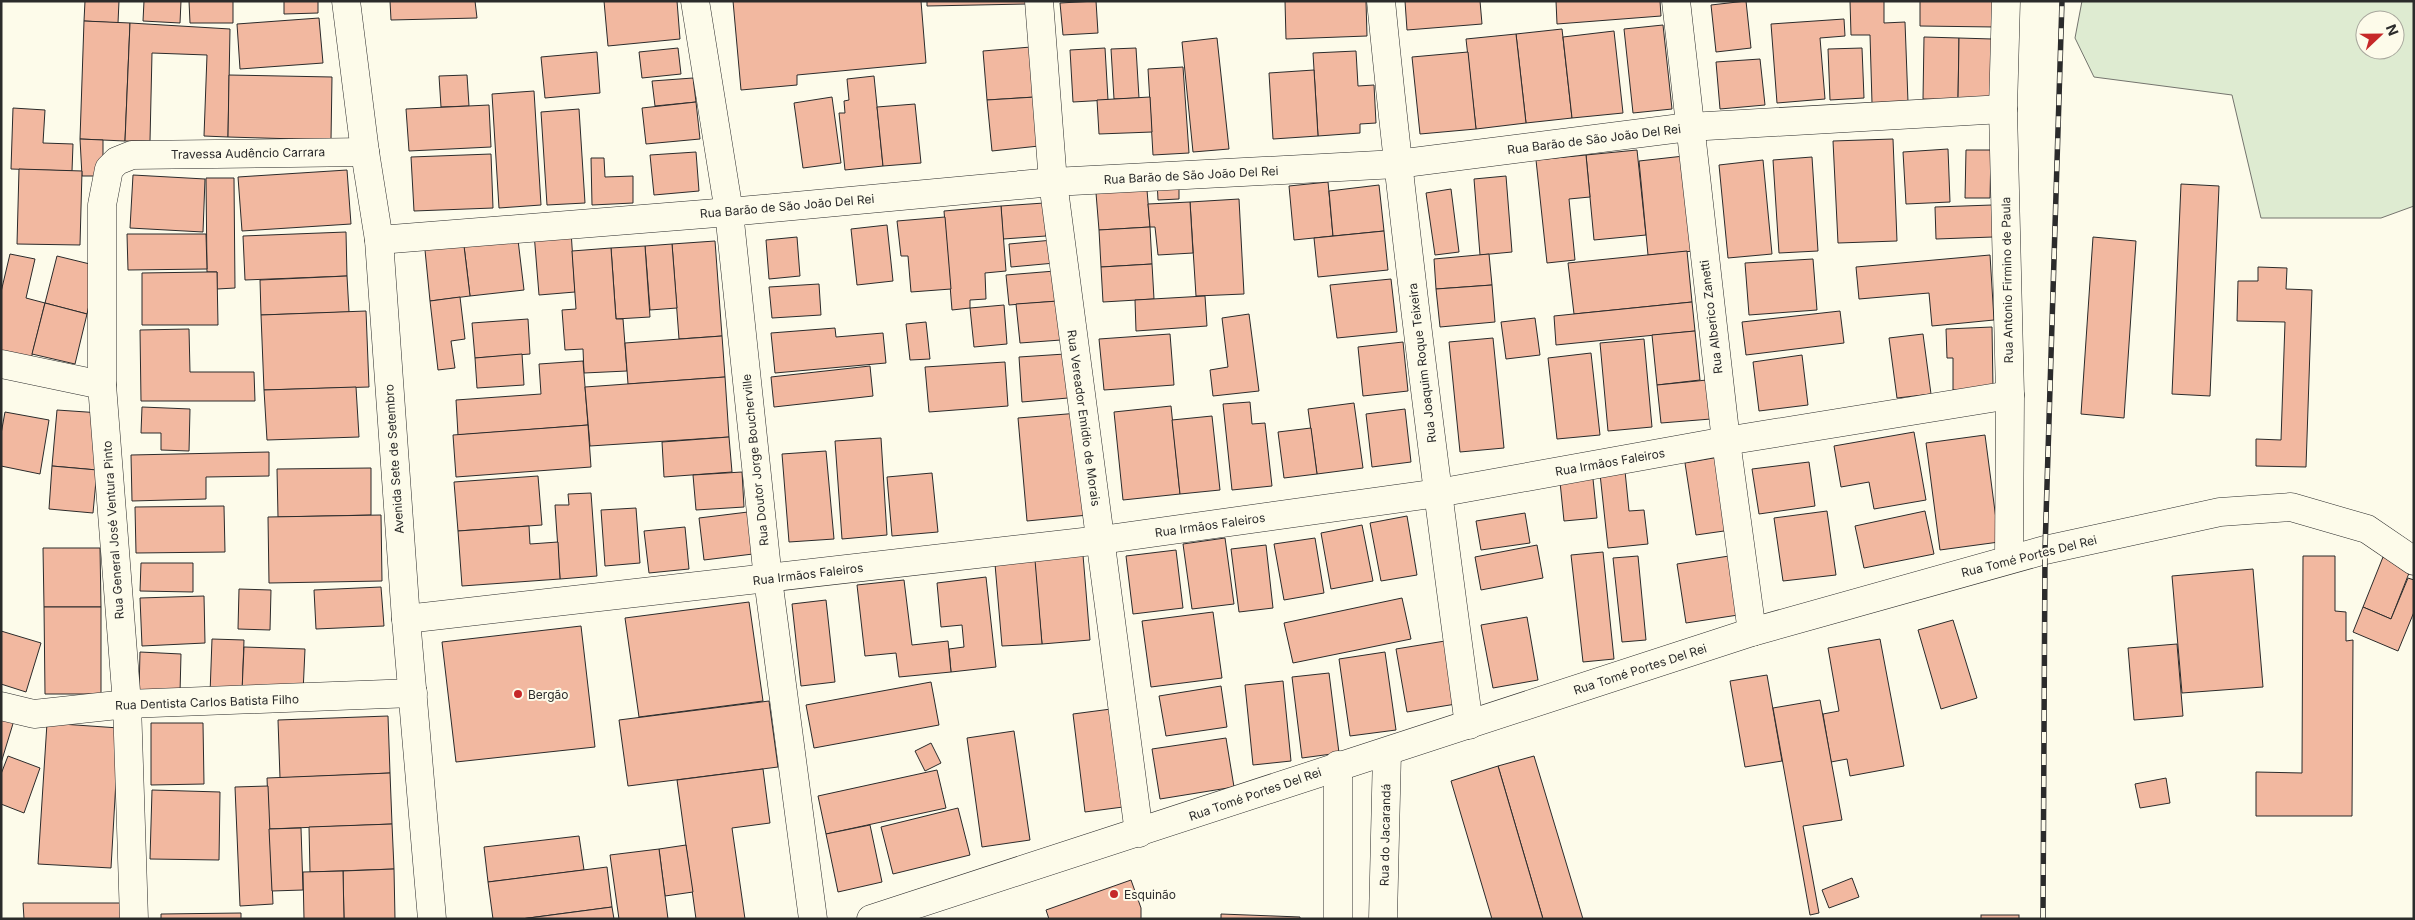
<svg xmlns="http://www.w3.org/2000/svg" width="2415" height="920" viewBox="0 0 2415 920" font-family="Inter,sans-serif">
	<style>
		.green { fill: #deebd1; stroke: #74746e; fill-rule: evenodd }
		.building { fill: #f2b8a0; stroke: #2b2b2b }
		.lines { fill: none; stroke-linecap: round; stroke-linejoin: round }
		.minor-casing { stroke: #2b2b2b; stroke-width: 29 }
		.major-casing { stroke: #2b2b2b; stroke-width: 29 }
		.minor { stroke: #fdfbea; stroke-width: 28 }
		.major { stroke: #fdfbea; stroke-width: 28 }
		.rail-casing { stroke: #2b2b2b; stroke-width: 5.5 }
		.rail { stroke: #fdfbea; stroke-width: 4; stroke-dasharray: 11; stroke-linecap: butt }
		.poi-dot { fill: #c62828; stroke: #fdfbea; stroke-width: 2 }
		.labels { text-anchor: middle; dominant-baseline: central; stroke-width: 4; stroke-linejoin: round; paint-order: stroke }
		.street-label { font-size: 12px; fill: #2b2b2b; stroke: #fdfbea }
		.poi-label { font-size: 12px; fill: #2b2b2b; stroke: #fdfbea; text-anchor: start }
	</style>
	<rect width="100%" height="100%" fill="#fdfbea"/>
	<path class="green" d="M 2082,1 L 2414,1 L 2414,206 L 2381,218 L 2261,218 L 2232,95 L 2094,77 L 2075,38 ZM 2365,20 L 2395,20 L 2395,50 L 2365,50 Z"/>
	<g class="building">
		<polygon points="85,1 119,1 118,23 84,21"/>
		<polygon points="144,1 181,1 180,23 143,21"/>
		<polygon points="189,1 233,1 233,23 190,23"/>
		<polygon points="284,1 318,1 318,13 284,14"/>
		<polygon points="390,1 475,1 477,18 391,20"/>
		<polygon points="604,1 677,1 680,39 608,46"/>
		<polygon points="733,1 921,1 926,63 797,75 797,85 741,90"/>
		<polygon points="927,1 1027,1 1027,4 927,6"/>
		<polygon points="1096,1 1098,33 1063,35 1060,3"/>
		<polygon points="1285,1 1366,1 1367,36 1286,39"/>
		<polygon points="1405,1 1480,1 1482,24 1407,30"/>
		<polygon points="1556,1 1660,1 1661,16 1557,24"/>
		<polygon points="1746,1 1751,48 1716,52 1711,5"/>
		<polygon points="1850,1 1884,1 1884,23 1905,22 1908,102 1872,103 1870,35 1851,35"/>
		<polygon points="1920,1 1995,1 1995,27 1920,26"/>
		<polygon points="319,18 323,63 240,69 237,24"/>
		<polygon points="1844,19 1845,36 1820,38 1825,99 1777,103 1771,24"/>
		<polygon points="84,21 130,23 125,141 80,139"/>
		<polygon points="130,23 230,29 228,137 204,136 207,55 152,53 150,141 125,141"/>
		<polygon points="1663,25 1672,109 1633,113 1624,29"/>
		<polygon points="1562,29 1572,118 1526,123 1516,34"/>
		<polygon points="1614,31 1623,113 1572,118 1563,37"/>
		<polygon points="1516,34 1526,123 1476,129 1466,39"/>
		<polygon points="1924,37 1959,38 1958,100 1923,99"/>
		<polygon points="1217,38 1229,149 1193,152 1182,42"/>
		<polygon points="1959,38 1992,39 1991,100 1958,100"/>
		<polygon points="1031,47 1035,97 987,100 983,51"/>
		<polygon points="678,48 681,74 642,78 639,52"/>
		<polygon points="1105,48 1108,100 1073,102 1070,50"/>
		<polygon points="1136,48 1139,98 1114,99 1111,49"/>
		<polygon points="1862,48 1864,98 1830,100 1828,49"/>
		<polygon points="1356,51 1358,86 1374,85 1376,123 1360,124 1360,133 1318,136 1313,53"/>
		<polygon points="597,52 600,93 545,98 541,57"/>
		<polygon points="1468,52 1476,129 1420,134 1412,57"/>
		<polygon points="1760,59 1765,105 1720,109 1716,62"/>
		<polygon points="1183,67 1189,153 1153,155 1148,69"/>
		<polygon points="1314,70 1318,136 1273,139 1269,73"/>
		<polygon points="229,75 332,77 331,140 228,137"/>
		<polygon points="467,75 469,106 441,107 439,76"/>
		<polygon points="874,76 883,166 845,170 839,113 845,113 844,101 849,100 847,79"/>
		<polygon points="693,78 696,102 655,106 652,81"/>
		<polygon points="534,91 541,205 499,208 492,94"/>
		<polygon points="832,97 841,163 803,168 794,103"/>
		<polygon points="1035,97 1039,146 992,151 987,100"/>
		<polygon points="1150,97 1152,132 1099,134 1097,100"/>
		<polygon points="696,102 700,139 646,144 642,108"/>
		<polygon points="915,104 921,163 883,166 877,107"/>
		<polygon points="489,105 491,147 409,151 406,109"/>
		<polygon points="13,108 45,110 43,143 73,144 72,171 11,169"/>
		<polygon points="579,109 585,203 547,205 541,112"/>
		<polygon points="80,139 103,140 103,176 82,176"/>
		<polygon points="1893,139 1897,241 1838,243 1833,141"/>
		<polygon points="1948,149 1950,202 1906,204 1903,152"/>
		<polygon points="1637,150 1646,235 1594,240 1586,155"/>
		<polygon points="1966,150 1991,150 1990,198 1965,198"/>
		<polygon points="696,152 699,191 654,195 650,155"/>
		<polygon points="491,154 493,208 414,211 411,157"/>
		<polygon points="1586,155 1590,197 1569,199 1575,260 1547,263 1536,160"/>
		<polygon points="1684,156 1694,251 1648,255 1639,161"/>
		<polygon points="1812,157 1818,251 1779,253 1773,160"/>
		<polygon points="591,158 604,158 605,177 633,176 633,203 592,205"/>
		<polygon points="1763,160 1772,254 1728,258 1719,165"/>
		<polygon points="19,169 82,171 80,245 17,244"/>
		<polygon points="347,170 351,224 242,231 238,177"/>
		<polygon points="133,175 205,179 203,232 130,228"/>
		<polygon points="1506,176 1512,252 1480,255 1474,179"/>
		<polygon points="206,178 234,178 235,288 217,289 217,272 207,272"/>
		<polygon points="1157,180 1179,180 1179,199 1158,200"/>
		<polygon points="1328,182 1333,236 1294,240 1289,186"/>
		<polygon points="2181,184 2219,186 2210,396 2172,394"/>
		<polygon points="1379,185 1384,231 1333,236 1329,191"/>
		<polygon points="1451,189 1459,252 1435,255 1426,193"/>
		<polygon points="1147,190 1150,227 1099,230 1096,193"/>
		<polygon points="1239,199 1244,294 1196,296 1190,202"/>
		<polygon points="1190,202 1193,253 1158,255 1155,227 1150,227 1148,204"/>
		<polygon points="1044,203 1046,236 1003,239 1001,206"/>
		<polygon points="1992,205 1993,237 1936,239 1935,207"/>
		<polygon points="1001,206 1006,271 985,273 986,299 970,300 970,308 952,310 944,211"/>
		<polygon points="945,217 951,289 911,292 908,256 901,256 897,221"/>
		<polygon points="887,225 893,281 857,285 851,229"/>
		<polygon points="1150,227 1152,264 1101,267 1099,230"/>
		<polygon points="571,231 575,292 539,295 534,233"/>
		<polygon points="1384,231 1388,270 1318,277 1314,238"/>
		<polygon points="346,232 347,276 245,280 243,236"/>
		<polygon points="127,234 206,234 207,269 128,270"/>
		<polygon points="797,237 800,276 769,279 766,240"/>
		<polygon points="2093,237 2136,241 2124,418 2081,414"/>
		<polygon points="518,240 524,290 470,296 464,246"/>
		<polygon points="1053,240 1055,263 1011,267 1009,244"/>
		<polygon points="715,241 722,336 679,339 672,244"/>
		<polygon points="672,244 677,308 650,310 645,246"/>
		<polygon points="464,246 470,296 430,301 425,250"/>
		<polygon points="645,246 650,317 616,319 611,248"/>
		<polygon points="611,248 616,319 623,319 627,371 584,373 583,349 565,350 562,310 576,309 572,251"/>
		<polygon points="1687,251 1692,302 1574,314 1568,263"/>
		<polygon points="10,254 35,259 26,298 45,303 31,359 1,352 1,292"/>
		<polygon points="1489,254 1492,285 1436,289 1434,259"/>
		<polygon points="1990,255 1994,320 1932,326 1929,293 1859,299 1856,267"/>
		<polygon points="57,256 98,266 87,314 45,303"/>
		<polygon points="1813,259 1817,310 1749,315 1745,263"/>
		<polygon points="1152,264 1154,299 1103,302 1101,267"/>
		<polygon points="2258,267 2287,268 2286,289 2312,290 2306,467 2256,466 2256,439 2281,440 2285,322 2237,321 2238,281 2258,281"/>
		<polygon points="1055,271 1058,301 1009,305 1006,275"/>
		<polygon points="207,272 217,272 218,325 142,325 142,273"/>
		<polygon points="347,276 349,312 261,315 260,280"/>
		<polygon points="1391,279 1397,332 1337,338 1330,285"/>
		<polygon points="819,284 821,315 772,318 769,287"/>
		<polygon points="1492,285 1495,322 1440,327 1436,289"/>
		<polygon points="1205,296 1207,326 1136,331 1135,300"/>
		<polygon points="460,297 465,339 451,341 455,368 438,370 430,301"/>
		<polygon points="1058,301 1061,340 1020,343 1016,304"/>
		<polygon points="1692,302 1695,331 1556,345 1554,316"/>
		<polygon points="45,303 87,314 75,364 32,354"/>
		<polygon points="1004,305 1007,344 974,347 970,308"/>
		<polygon points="366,311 369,387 264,390 261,315"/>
		<polygon points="1840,311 1844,343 1746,355 1742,322"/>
		<polygon points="1249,314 1259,391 1213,396 1210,370 1228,367 1222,318"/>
		<polygon points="1535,318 1540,355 1506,359 1501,322"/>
		<polygon points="528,319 530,354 475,358 472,323"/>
		<polygon points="926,322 930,359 910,360 906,324"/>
		<polygon points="1992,327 1993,389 1953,390 1953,358 1947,358 1946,329"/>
		<polygon points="835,328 836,337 883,333 886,363 775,373 771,333"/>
		<polygon points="189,329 190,372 254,372 255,401 141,401 140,330"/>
		<polygon points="1695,331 1700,380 1657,385 1652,335"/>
		<polygon points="1170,334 1174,385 1104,390 1099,339"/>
		<polygon points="1923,334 1931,394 1897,398 1889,338"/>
		<polygon points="722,336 725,377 628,384 625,343"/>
		<polygon points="1493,338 1504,448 1460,452 1449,342"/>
		<polygon points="1644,339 1652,427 1608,431 1600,343"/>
		<polygon points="1403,342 1408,391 1363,396 1358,347"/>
		<polygon points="1591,353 1600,435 1557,439 1548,358"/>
		<polygon points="522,354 524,385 477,388 475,358"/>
		<polygon points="1065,354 1068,398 1022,402 1019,357"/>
		<polygon points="1802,355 1808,405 1759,411 1753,362"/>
		<polygon points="583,361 588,425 458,435 456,400 541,394 539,364"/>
		<polygon points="1005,362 1008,406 929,412 925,367"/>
		<polygon points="870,366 873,396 774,407 771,377"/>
		<polygon points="725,377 729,437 590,446 585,387"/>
		<polygon points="1707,380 1711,419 1661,423 1657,385"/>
		<polygon points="356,387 359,437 267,440 264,390"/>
		<polygon points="1250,402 1252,424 1265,423 1272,486 1232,490 1223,404"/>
		<polygon points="1354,403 1363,468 1317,474 1308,409"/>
		<polygon points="1171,406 1180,494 1123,500 1114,412"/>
		<polygon points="142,407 190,409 189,451 161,450 161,433 141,433"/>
		<polygon points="1405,409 1411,462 1372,467 1366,414"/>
		<polygon points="57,410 101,413 97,470 52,466"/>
		<polygon points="5,412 49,420 40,474 1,466 1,434"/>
		<polygon points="1079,413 1088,515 1027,521 1018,418"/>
		<polygon points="1212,416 1220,490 1180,494 1172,420"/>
		<polygon points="588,425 591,467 456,477 453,435"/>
		<polygon points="1311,428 1317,474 1284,478 1278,432"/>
		<polygon points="1914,432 1926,500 1874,509 1869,482 1841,487 1834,446"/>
		<polygon points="1985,435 1999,542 1940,550 1926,443"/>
		<polygon points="729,437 732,472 664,477 662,442"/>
		<polygon points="881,438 887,535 842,539 835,441"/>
		<polygon points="826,451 834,539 789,542 782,454"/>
		<polygon points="269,452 269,476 206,477 206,499 132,501 131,455"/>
		<polygon points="1719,457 1731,530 1696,535 1685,463"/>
		<polygon points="1809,462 1815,506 1759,514 1752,469"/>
		<polygon points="52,466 97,470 93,513 49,509"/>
		<polygon points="371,468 371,515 278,517 277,469"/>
		<polygon points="1625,471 1629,511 1644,510 1648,544 1608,548 1600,474"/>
		<polygon points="742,472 744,507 696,510 693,475"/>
		<polygon points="932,473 938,532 892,536 887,477"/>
		<polygon points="538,476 542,525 458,531 454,482"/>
		<polygon points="1593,479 1597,518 1564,521 1560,482"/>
		<polygon points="591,493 597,576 560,579 555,505 569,505 568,494"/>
		<polygon points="224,506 225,552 136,553 135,507"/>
		<polygon points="636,508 640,563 605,566 601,510"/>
		<polygon points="1827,511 1836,575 1783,581 1774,518"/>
		<polygon points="1925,511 1934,554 1864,568 1855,526"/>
		<polygon points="748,512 753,554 704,560 699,518"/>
		<polygon points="1525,513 1530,543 1481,550 1476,521"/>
		<polygon points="381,515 382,581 269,583 268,517"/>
		<polygon points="1407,516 1417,575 1381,581 1370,523"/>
		<polygon points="1362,525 1373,581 1331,589 1321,533"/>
		<polygon points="529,526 530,544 558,542 560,579 462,586 458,531"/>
		<polygon points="685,527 689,569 649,573 644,531"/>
		<polygon points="1225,538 1234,604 1192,609 1183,544"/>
		<polygon points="1315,538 1324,593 1284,600 1274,544"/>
		<polygon points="1266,545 1273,608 1239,612 1231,549"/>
		<polygon points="1537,545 1543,578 1481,590 1475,557"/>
		<polygon points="43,548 100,548 101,607 44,607"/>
		<polygon points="1176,550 1183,608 1133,614 1126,556"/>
		<polygon points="1603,552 1614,659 1583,662 1571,555"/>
		<polygon points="1083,555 1090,640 1042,644 1034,559"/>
		<polygon points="1638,556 1646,640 1622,642 1613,558"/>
		<polygon points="1729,556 1738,615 1686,623 1677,564"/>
		<polygon points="2303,556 2335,556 2335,611 2346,612 2346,641 2353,640 2352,816 2256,816 2256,772 2302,773"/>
		<polygon points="2383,557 2411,568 2391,619 2363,607"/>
		<polygon points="1035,560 1042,644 1002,646 995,564"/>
		<polygon points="141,563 193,563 193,592 140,591"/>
		<polygon points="2253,569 2263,687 2182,693 2172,576"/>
		<polygon points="986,577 996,667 951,672 949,649 964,647 962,625 941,627 937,583"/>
		<polygon points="2408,578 2414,580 2414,612 2398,651 2353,632 2363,607 2391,619"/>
		<polygon points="904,580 912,645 948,641 951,672 899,677 896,653 865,656 857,585"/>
		<polygon points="381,587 384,626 316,629 314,590"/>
		<polygon points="239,589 271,590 270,630 238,629"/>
		<polygon points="204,596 205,643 142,646 140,598"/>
		<polygon points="1402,598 1411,639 1293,663 1284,623"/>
		<polygon points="826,600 835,682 801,686 792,604"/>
		<polygon points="749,602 763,701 639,717 625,618"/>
		<polygon points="44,607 101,607 101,694 45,694"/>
		<polygon points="1213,612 1222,678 1151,687 1142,621"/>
		<polygon points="1527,617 1538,680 1493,688 1481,625"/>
		<polygon points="1953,620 1977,698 1941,709 1918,630"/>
		<polygon points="581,626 595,747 456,762 442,642"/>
		<polygon points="1,631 41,643 26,692 1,684"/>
		<polygon points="212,639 244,640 242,695 210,694"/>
		<polygon points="1880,639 1904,766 1850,776 1847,759 1831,762 1823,714 1839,711 1828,648"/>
		<polygon points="1445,641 1456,704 1407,712 1396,649"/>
		<polygon points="2177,644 2183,716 2134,720 2128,648"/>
		<polygon points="244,647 305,649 303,693 242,691"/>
		<polygon points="140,652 181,654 180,693 139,692"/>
		<polygon points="1385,652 1396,730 1350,736 1339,659"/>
		<polygon points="1329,673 1339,753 1302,758 1292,677"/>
		<polygon points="1767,675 1782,761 1745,767 1730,681"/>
		<polygon points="1283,681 1291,761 1253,765 1245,685"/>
		<polygon points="931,682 939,725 814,748 806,705"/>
		<polygon points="1221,686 1227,727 1166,736 1159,696"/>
		<polygon points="1820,700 1842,820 1803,826 1819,913 1810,915 1773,708"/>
		<polygon points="769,701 778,767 628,786 619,720"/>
		<polygon points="1111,709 1123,807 1085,812 1073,714"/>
		<polygon points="1,713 15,717 1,763"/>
		<polygon points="388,716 390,773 280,778 278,720"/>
		<polygon points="47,723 119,728 111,868 38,864"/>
		<polygon points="151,723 203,723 204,784 151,785"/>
		<polygon points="1014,731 1030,840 982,847 967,738"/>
		<polygon points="1226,738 1234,787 1160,799 1152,749"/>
		<polygon points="931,743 941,763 925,771 915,751"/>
		<polygon points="8,756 40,768 24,813 1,804 1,774"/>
		<polygon points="1534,756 1583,919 1543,919 1498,766"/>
		<polygon points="1498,766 1543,919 1492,919 1451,781"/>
		<polygon points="763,769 770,823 732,828 745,919 696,919 677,780"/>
		<polygon points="937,770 946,808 826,834 818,796"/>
		<polygon points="390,773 392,824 269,829 267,778"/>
		<polygon points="2166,778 2170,803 2140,808 2135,784"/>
		<polygon points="268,786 273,904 240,906 235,787"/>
		<polygon points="152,790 220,792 219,860 150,859"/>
		<polygon points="958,808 970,855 893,874 881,827"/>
		<polygon points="392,824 394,869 310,872 309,827"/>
		<polygon points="870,825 882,882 838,892 826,834"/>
		<polygon points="301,828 303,890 272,891 269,829"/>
		<polygon points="579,836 584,870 488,882 484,847"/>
		<polygon points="686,845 693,892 665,896 659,849"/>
		<polygon points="659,849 668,919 619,919 610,855"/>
		<polygon points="607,867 612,907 521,919 493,919 488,882"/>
		<polygon points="394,869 395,919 344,919 343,871"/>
		<polygon points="343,871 344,919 304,919 303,872"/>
		<polygon points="1852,878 1859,897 1829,908 1822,890"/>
		<polygon points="1131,880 1141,908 1141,919 1049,919 1046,910"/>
		<polygon points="23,903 124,903 124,919 24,919"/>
		<polygon points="612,907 614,919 521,919"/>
		<polygon points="241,913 241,919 161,919 161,914"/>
		<polygon points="1221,914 1300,917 1300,919 1221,919"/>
		<rect x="1981" y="915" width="38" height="4"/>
	</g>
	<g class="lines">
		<defs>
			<g id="minor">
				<polyline points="695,1 729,212 768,579 813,919"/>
				<polyline points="1039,1 1053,182 1139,833"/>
				<path d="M 1381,1 C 1405,243 1436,484 1469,725"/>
				<polyline points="1676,1 1726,441 1752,632"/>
				<polyline points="2006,1 2003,109 2010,395 2009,559"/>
				<polyline points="379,240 729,212 1053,182 1397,164 1689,127 2003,109"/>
				<polyline points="1,364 102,385"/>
				<polyline points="406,619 1101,540 1438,493 1726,441 2010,395"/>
				<polyline points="1,706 34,714 127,704 413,693"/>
				<polyline points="1338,765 1338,919"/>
				<polyline points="134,919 127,704 102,385 102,205 109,169 117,161 132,155 365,152"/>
				<polyline points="1383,919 1387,752"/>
			</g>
			<g id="major">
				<polyline points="346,1 365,152 379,240 406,619 432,919"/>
				<polyline points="871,919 1752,632 2045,550 2220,512 2291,507 2367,529 2414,561"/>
			</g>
		</defs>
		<use href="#minor" class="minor-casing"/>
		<use href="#major" class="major-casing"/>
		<use href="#minor" class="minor"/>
		<use href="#major" class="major"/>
		<defs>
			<polyline id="rail" points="2043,919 2045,550 2062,1"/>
		</defs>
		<use href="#rail" class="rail-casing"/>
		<use href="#rail" class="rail"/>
	</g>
	<g class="poi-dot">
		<circle cx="518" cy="694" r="5"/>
		<circle cx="1114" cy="894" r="5"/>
	</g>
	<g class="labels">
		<g class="street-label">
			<text transform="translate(1594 139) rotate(-7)">Rua Barão de São João Del Rei</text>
			<text transform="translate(248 153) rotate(-1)">Travessa Audêncio Carrara</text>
			<text transform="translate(1191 175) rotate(-3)">Rua Barão de São João Del Rei</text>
			<text transform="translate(787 206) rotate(-5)">Rua Barão de São João Del Rei</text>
			<text transform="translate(2007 280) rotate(-91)">Rua Antonio Firmino de Paula</text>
			<text transform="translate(1711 317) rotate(-97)">Rua Alberico Zanetti</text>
			<text transform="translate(1422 363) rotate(-97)">Rua Joaquim Roque Teixeira</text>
			<text transform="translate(1084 418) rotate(82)">Rua Vereador Emídio de Morais</text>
			<text transform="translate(394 459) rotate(-94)">Avenida Sete de Setembro</text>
			<text transform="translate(755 460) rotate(-96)">Rua Doutor Jorge Boucherville</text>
			<text transform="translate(1610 462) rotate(-10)">Rua Irmãos Faleiros</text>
			<text transform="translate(1210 525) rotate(-8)">Rua Irmãos Faleiros</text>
			<text transform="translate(113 530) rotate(-94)">Rua General José Ventura Pinto</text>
			<text transform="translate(2029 556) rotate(-14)">Rua Tomé Portes Del Rei</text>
			<text transform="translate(808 574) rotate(-7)">Rua Irmãos Faleiros</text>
			<text transform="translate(1640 669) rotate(-18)">Rua Tomé Portes Del Rei</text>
			<text transform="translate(207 702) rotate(-2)">Rua Dentista Carlos Batista Filho</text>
			<text transform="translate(1255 794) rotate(-19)">Rua Tomé Portes Del Rei</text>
			<text transform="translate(1385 835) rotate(-89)">Rua do Jacarandá</text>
		</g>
		<g class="poi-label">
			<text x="528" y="694">Bergão</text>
			<text x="1124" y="894">Esquinão</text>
		</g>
	</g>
	<rect width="2415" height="920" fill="none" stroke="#2b2b2b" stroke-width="5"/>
	<g transform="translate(2380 35) rotate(68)"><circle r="24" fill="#fdfbea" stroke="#a9a89e"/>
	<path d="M0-4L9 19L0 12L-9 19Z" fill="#c62828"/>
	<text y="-8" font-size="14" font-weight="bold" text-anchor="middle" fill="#2b2b2b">N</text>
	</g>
</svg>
